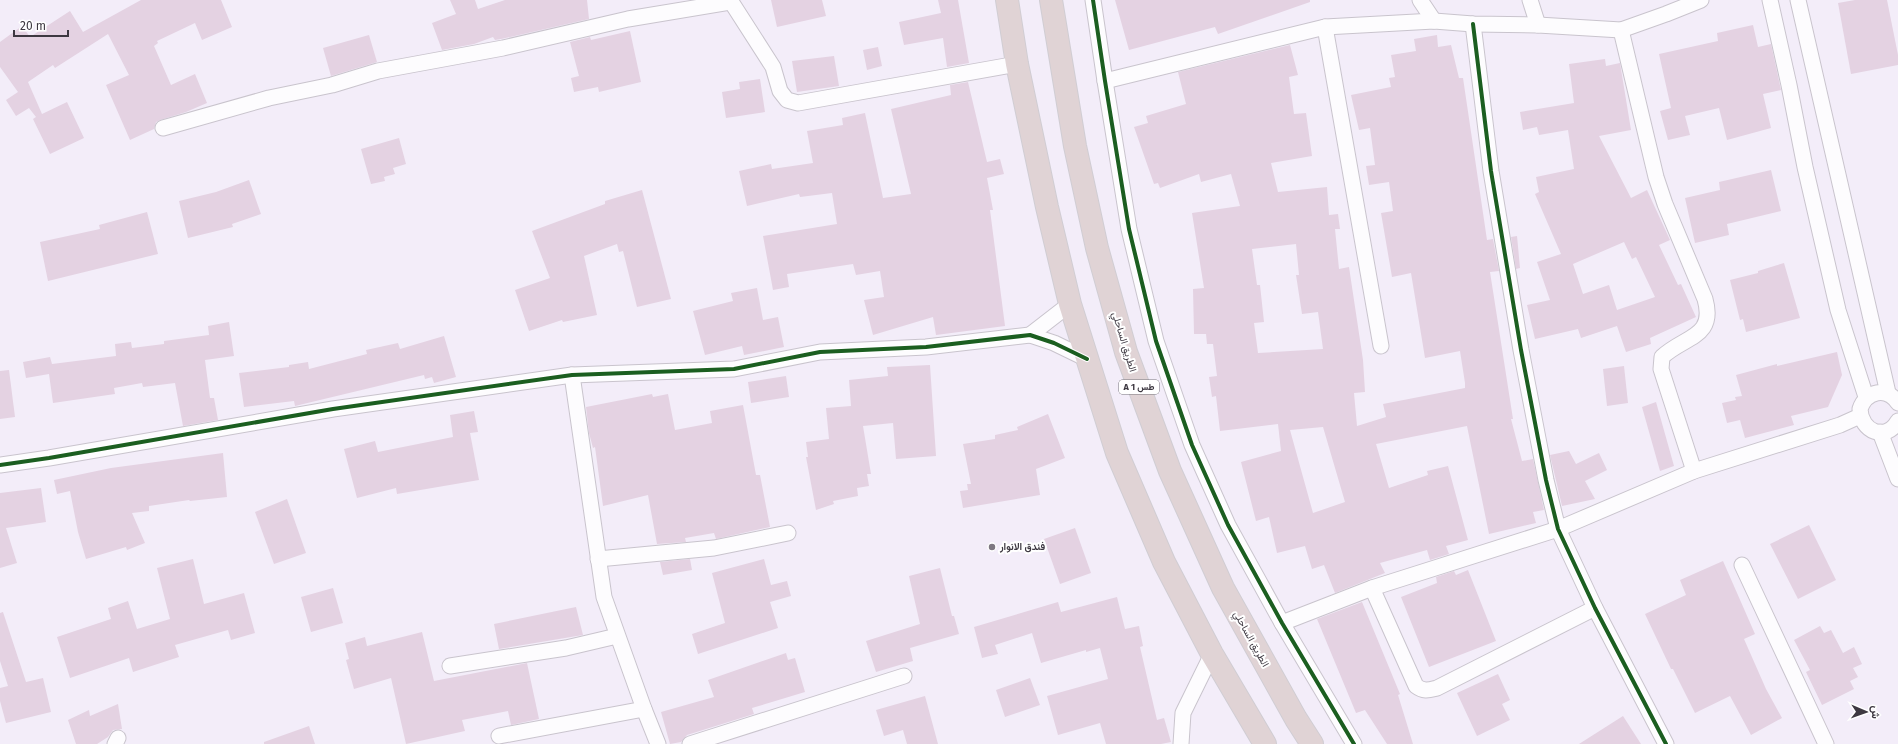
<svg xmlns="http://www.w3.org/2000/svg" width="1898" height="744" viewBox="0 0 1898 744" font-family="'Fira Sans',Vazirmatn,sans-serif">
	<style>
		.building { fill: #e4d2e2; fill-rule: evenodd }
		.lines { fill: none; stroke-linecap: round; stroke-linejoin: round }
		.street-casing { stroke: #c9c4cd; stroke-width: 17 }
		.highway-casing { stroke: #d0cdd3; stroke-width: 24 }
		.street { stroke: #fdfcfe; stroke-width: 15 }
		.highway { stroke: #e0d3d5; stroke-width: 22 }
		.cycleway-casing { stroke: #fff; stroke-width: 6 }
		.cycleway { stroke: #1b5e20; stroke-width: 4 }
		.poi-dot { fill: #7d7781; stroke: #fff; stroke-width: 1.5 }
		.labels { text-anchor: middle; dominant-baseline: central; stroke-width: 4; stroke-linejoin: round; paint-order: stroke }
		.shield { fill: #fff; stroke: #77747a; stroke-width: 1 }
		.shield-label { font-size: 9px; font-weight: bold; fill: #3d3841 }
		.street-label { font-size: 10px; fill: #3d3841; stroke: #fff }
		.poi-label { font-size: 10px; font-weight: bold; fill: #3d3841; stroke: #fff; text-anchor: start }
	</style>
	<rect width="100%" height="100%" fill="#f3edf9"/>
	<g class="building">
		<polygon points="141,0 221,0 232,27 202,40 195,23 157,41 158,43 154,46 171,85 195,74 207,103 186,112 160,120 156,122 154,129 130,140 106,85 129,75 108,34 55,68 53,65 28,82 42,114 67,102 84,138 50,154 33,119 36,117 29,108 16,116 6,100 18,92 0,67 0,42 22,26 30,37 70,11 83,32"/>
		<polygon points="450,0 475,0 478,9 505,0 587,0 589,19 501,39 495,40 493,37 474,44 442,50 432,23 456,14"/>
		<polygon points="771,0 822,0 826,16 777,27"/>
		<polygon points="938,0 958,0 969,63 947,67 943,38 904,45 899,22 941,13"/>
		<polygon points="1115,0 1310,0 1310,2 1218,34 1215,27 1129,50"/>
		<polygon points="1855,0 1887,0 1898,55 1898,65 1851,74 1838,3"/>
		<polygon points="1753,25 1758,47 1771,44 1781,90 1763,94 1771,128 1727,140 1719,108 1685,116 1690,135 1668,140 1660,111 1671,108 1659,54 1718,41 1717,33"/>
		<polygon points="630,31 641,82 599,92 598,87 574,92 571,78 579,76 570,42 590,37 591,40"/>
		<polygon points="369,35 377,62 331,76 323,48"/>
		<path d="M 1437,35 L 1438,47 L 1451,45 L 1459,78 L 1463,78 L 1487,240 L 1493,239 L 1499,271 L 1490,272 L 1513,419 L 1511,419 L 1522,461 L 1533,459 L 1544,510 L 1533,512 L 1536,523 L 1489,534 L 1467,426 L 1376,444 L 1389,488 L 1428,475 L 1427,471 L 1448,466 L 1468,540 L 1446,546 L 1449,554 L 1430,560 L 1427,550 L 1380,563 L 1385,573 L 1335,593 L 1324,565 L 1312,569 L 1305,546 L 1277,553 L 1269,517 L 1256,521 L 1241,462 L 1281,451 L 1278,424 L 1220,431 L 1216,396 L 1212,397 L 1209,377 L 1217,376 L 1213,344 L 1207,344 L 1206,334 L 1194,334 L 1193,289 L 1204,288 L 1192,213 L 1240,206 L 1231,174 L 1201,182 L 1199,174 L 1160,188 L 1158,183 L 1154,184 L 1134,127 L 1148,123 L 1146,116 L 1186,104 L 1178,72 L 1290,45 L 1298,75 L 1289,77 L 1294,114 L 1306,113 L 1312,156 L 1271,163 L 1278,192 L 1327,187 L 1329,215 L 1338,214 L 1340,229 L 1335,229 L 1339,269 L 1349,267 L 1363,360 L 1365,392 L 1354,393 L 1357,426 L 1386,417 L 1383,404 L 1465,388 L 1465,383 L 1460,351 L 1425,358 L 1411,273 L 1392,277 L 1381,213 L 1393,211 L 1389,182 L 1369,185 L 1366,166 L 1375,165 L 1370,128 L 1359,130 L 1351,95 L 1391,87 L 1389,78 L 1395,77 L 1391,55 L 1416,51 L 1414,39 ZM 1296,244 L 1299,275 L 1296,275 L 1302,314 L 1318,312 L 1323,349 L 1258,353 L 1254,323 L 1264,322 L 1260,285 L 1257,285 L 1252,249 ZM 1323,427 L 1345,502 L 1313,513 L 1290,430 Z"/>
		<polygon points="878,47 882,66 867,70 863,50"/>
		<polygon points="834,56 839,86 797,92 792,61"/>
		<path d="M 1605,59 L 1606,66 L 1620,63 L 1631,130 L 1599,136 L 1631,198 L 1647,190 L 1670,240 L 1659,245 L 1678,285 L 1681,284 L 1696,317 L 1650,338 L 1651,344 L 1626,352 L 1617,326 L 1581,338 L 1578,329 L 1535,339 L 1527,305 L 1550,300 L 1537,262 L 1561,254 L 1535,194 L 1539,192 L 1536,177 L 1574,169 L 1568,130 L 1539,135 L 1537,127 L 1523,130 L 1520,112 L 1574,103 L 1569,64 ZM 1624,242 L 1632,259 L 1636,257 L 1655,297 L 1617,310 L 1609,285 L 1583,294 L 1573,264 Z"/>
		<polygon points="760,79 765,112 726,118 722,92 740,89 739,82"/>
		<polygon points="968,82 987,162 1000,159 1004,174 987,178 993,210 990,210 1005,326 936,335 933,317 873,335 864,300 884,297 880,271 856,275 853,264 787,274 789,287 773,290 763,236 837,224 832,193 800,197 799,194 747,206 739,171 771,164 772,169 813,163 807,131 843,125 842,118 865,113 883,198 911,194 891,109 951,95 950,85"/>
		<polygon points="399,138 406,164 393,168 395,174 384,177 385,181 371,184 361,149"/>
		<polygon points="1771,170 1781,211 1727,224 1729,235 1695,243 1685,198 1720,190 1719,182"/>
		<polygon points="249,180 261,214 232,224 233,227 188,238 179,201 216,192"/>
		<polygon points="642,190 671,299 637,307 623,251 619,252 617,244 584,256 597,315 563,322 562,320 529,331 515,290 550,278 532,231 605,204 605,201"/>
		<polygon points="147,212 158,254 48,281 40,242 100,229 99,225"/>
		<polygon points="1517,236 1520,268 1516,269 1511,237"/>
		<polygon points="1784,263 1800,318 1746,332 1743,319 1740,320 1730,280 1758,273 1758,271"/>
		<polygon points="757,288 763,320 778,317 784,347 744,355 742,346 705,355 693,311 733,301 731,293"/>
		<polygon points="229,322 234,356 205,360 210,398 214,398 218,420 183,426 175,383 143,387 142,383 114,388 115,394 53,403 49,374 26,378 23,362 50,357 52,364 116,356 115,344 131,342 132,348 164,344 164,341 209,335 208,326"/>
		<polygon points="444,336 456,377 434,383 432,377 425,379 424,375 295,406 294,401 244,407 239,373 289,367 289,365 308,362 309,369 367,354 366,350 398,343 400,349"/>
		<polygon points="1837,352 1842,375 1828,407 1791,416 1794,425 1745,438 1740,420 1727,423 1722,403 1736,400 1735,397 1742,396 1736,375 1777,364 1777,366"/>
		<polygon points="930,365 936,456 896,459 893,423 863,426 871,474 867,474 869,486 857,488 858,496 833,501 834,504 816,510 806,457 808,457 806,442 829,439 826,408 851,406 849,380 888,376 887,367"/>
		<polygon points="1624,366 1628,403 1607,406 1603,369"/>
		<polygon points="9,370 15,417 0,419 0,371"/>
		<polygon points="786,376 789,397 751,403 748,382"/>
		<polygon points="652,394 653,397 668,394 675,430 712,423 710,411 743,405 756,475 760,475 770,527 716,539 714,533 685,538 686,542 657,544 648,495 603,506 595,447 593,448 589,433 586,407"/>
		<polygon points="1656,402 1674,466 1660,471 1642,407"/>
		<polygon points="474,411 478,432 470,433 479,480 397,494 396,488 357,498 344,449 375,441 378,452 453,437 450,415"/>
		<polygon points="1048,414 1065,458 1036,469 1040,495 963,508 960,491 968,490 967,484 971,484 963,444 995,439 995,435 1018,430 1017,427"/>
		<polygon points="1569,451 1576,464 1599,453 1607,470 1585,481 1595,499 1562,506 1550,455"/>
		<polygon points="223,453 227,497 190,501 189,500 149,506 149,511 132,513 145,543 127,550 126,547 86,559 78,532 70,491 57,494 54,480 111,468"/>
		<polygon points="41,488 46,522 6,528 17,563 0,568 0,493"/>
		<polygon points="287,499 306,553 274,564 255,512"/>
		<polygon points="1809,525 1836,580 1798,599 1770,544"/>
		<polygon points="1075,528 1091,573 1060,584 1044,539"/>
		<polygon points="193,559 204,604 244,593 255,633 231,640 228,630 175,645 179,657 133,672 129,658 70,678 57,637 111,619 108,608 128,601 137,629 170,619 157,568"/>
		<polygon points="690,559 692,570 663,575 660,562"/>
		<polygon points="764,559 771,585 787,581 791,596 770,602 778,628 698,654 692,634 725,623 712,573"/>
		<polygon points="1723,561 1755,634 1744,639 1766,689 1782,718 1751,735 1730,696 1695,713 1673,669 1671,669 1645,614 1686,595 1680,580"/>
		<polygon points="940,568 952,616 954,616 959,634 910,648 913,661 876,672 866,641 920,624 909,576"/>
		<polygon points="1468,570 1496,641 1429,667 1401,597 1437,583 1436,577 1454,571 1456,575"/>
		<polygon points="333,588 343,623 311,632 301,597"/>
		<polygon points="1117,597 1125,629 1139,626 1143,646 1140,647 1157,720 1164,718 1171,742 1161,744 1106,744 1100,723 1058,735 1047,696 1108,679 1100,648 1086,652 1086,650 1041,663 1032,633 995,645 998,654 982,658 974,627 1058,602 1061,612"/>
		<polygon points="1362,602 1400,694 1398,695 1413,744 1387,744 1365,710 1356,713 1317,619"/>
		<polygon points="576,607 583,635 499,649 494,624"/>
		<polygon points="3,612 26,682 43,678 51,712 6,723 0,701 0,688 8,686 0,661 0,613"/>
		<polygon points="1820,626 1824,633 1831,630 1843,653 1854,647 1862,664 1853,668 1858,677 1850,681 1854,689 1822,705 1806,672 1810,670 1794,640"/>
		<polygon points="422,632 434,681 527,663 539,719 511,725 508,711 462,720 465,731 406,744 391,678 354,689 346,660 349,659 345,643 365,637 367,646"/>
		<polygon points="786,653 788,660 795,658 805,692 752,708 754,714 687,735 681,742 670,744 661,712 714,697 708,680"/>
		<polygon points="1498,674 1510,700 1502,704 1510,720 1477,736 1457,693"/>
		<polygon points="1030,678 1040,705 1005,717 996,690"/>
		<polygon points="925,696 938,744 907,744 903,730 884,736 876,710"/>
		<polygon points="118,704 122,729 113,730 108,737 97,744 76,744 68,720 89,710 90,716"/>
		<polygon points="1623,716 1641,744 1579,744"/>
		<polygon points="309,726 315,744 264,744 264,742"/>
	</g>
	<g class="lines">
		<defs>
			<g id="street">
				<polyline points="730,0 773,67 780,91 787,100 798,103 1017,64"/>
				<polyline points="1093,0 1105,81 1129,229 1156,341 1192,445 1228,525 1282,623 1354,744"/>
				<polyline points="1420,0 1434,21"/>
				<polyline points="1530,0 1538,25"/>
				<polyline points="1770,0 1789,85 1805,167 1838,310 1866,397"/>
				<polyline points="1798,0 1888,393"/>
				<polyline points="1473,24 1491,171 1521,350 1546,480 1558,529 1595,608 1666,744"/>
				<polyline points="1325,27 1381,346"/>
				<path d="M 1621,30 L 1656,177 L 1665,204 L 1705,299 C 1716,338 1684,336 1662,357 L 1661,369 L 1694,471"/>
				<polyline points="1105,81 1325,27 1434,21 1473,24 1538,25 1621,30 1666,14 1701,0"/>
				<polyline points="163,128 269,98 332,85 378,71 503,48 628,19 730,2"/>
				<polyline points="1030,335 1070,304"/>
				<polyline points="572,375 604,597 644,709 658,744"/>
				<path d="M 1898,403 C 1887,386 1866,391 1860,409 C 1861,432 1886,442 1898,421"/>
				<polyline points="1880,432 1898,479"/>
				<polyline points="0,465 49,458 333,409 572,375 734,369 820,352 926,347 1030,335 1054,343 1087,359"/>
				<polyline points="598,559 714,548 788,533"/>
				<polyline points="1742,565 1826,744"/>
				<path d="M 1372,588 L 1416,686 C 1424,692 1429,690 1437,688 L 1595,608"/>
				<polyline points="1282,623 1372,588 1558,529 1694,471 1840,425 1860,416"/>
				<polyline points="450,666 566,648 617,636"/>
				<polyline points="499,736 644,709"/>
				<polyline points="115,744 118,738"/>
				<polyline points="690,744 904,676"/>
				<polyline points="1181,744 1183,713 1212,654"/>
			</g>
			<g id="highway">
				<polyline points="1007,0 1017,64 1047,207 1070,304 1117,453 1164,562 1212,654 1265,744"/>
				<polyline points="1051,0 1075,146 1097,248 1126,352 1170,471 1223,588 1296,719 1312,744"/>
			</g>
		</defs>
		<use href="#street" class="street-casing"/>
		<use href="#highway" class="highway-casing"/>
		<use href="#street" class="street"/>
		<use href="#highway" class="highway"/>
		<defs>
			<g id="cycleway">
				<polyline points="1093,0 1105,81 1129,229 1156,341 1192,445 1228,525 1282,623 1354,744"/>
				<polyline points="1473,24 1491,171 1521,350 1546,480 1558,529 1595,608 1666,744"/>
				<polyline points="0,465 49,458 333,409 572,375 734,369 820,352 926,347 1030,335 1054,343 1087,359"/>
			</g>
		</defs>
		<use href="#cycleway" class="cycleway-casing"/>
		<use href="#cycleway" class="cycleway"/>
	</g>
	<circle class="poi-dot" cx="992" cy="547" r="4"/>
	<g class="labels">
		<rect class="shield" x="1119" y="380" width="40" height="14" rx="3"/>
		<g class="shield-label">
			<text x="1139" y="387">A 1 طس</text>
		</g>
		<g class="street-label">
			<text transform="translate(1124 342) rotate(73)">الطريق الساحلي</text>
			<text transform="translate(1251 639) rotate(61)">الطريق الساحلي</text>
		</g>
		<g class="poi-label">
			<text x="1000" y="547">فندق الانوار</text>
		</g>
	</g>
	<g transform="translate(1866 712) rotate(92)" stroke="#ffffff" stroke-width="3" paint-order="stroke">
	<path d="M0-3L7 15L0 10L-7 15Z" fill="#3d3841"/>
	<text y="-6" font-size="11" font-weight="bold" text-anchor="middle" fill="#3d3841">ش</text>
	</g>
	<path d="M14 30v6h54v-6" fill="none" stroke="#3d3841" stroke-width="2"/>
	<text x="20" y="30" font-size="12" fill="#3d3841" stroke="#ffffff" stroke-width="3" paint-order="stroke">20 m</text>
</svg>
